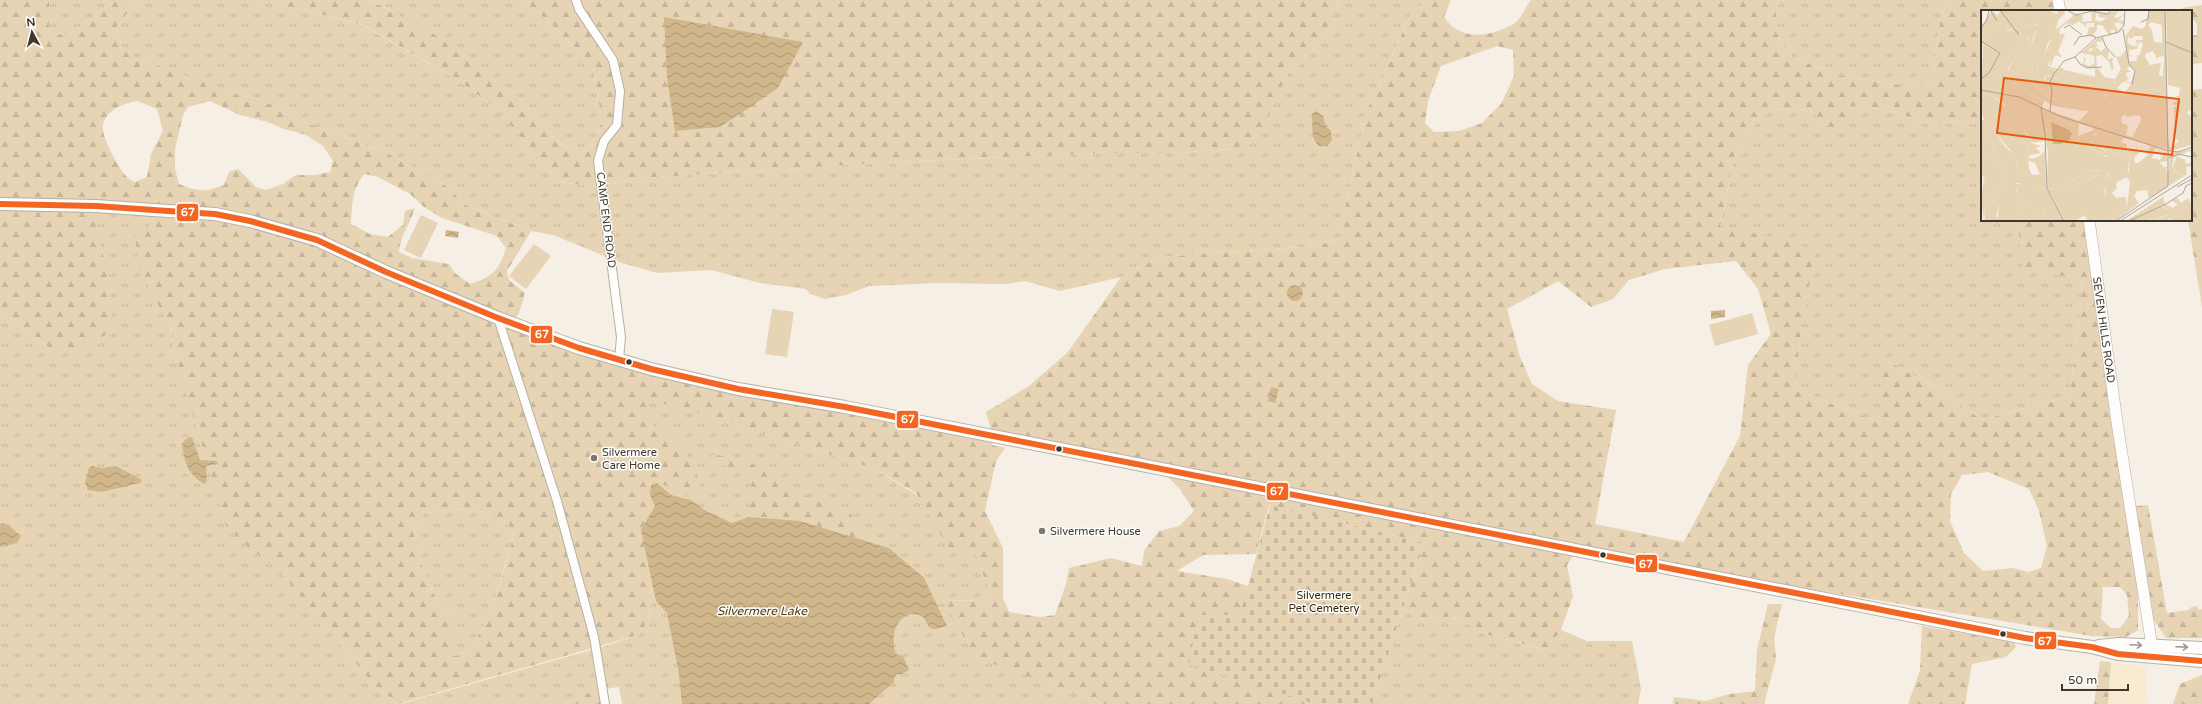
<svg xmlns="http://www.w3.org/2000/svg" width="2202" height="704" viewBox="0 0 2202 704" font-family="'Varela Round',sans-serif">
	<style>
		.built { fill: #f9ebd1 }
		.grass { fill: url(#grass-tufts) }
		.forest { fill: url(#forest-firs); fill-rule: evenodd }
		.cemetery { fill: url(#cemetery-stones) }
		.garden { fill: #e6d4b5 }
		.water { fill: url(#water-waves) }
		.lines { fill: none; stroke-linecap: round; stroke-linejoin: round }
		.minor-casing { stroke: #b6b0a6; stroke-width: 10 }
		.secondary-casing { stroke: #b6b0a6; stroke-width: 12 }
		.primary-casing { stroke: #b6b0a6; stroke-width: 14 }
		.minor { stroke: #fefdfb; stroke-width: 8 }
		.secondary { stroke: #fefdfb; stroke-width: 11 }
		.primary { stroke: #fefdfb; stroke-width: 12 }
		.bus-1-casing { stroke: #fff; stroke-width: 9 }
		.bus-1 { stroke: #f26522; stroke-width: 6 }
		.oneway { stroke: #9e9a92 }
		.bus-dot { fill: #3e372a; stroke: #fff; stroke-width: 1.5 }
		.poi-dot { fill: #7e776b; stroke: #fff; stroke-width: 1.5 }
		.labels { text-anchor: middle; dominant-baseline: central; stroke-width: 3; stroke-linejoin: round; paint-order: stroke }
		.street-label { font-size: 11px; fill: #3e372a; stroke: #fff }
		.poi-label { font-size: 11px; fill: #3e372a; stroke: #fff; text-anchor: start }
		.park-label { font-size: 11px; fill: #37280d; stroke: #fff }
		.water-label { font-size: 12px; font-style: italic; fill: #533c0b; stroke: #fff }
		.inset-road { fill: none; stroke: #aca59a; stroke-width: 1 }
		.view { fill: #e8590c; fill-opacity: 0.15; stroke: #e8590c; stroke-width: 2 }
		.inset-edge { fill: none; stroke: #3e372a; stroke-width: 2 }
		.line-badge { stroke: #fff; stroke-width: 1.5 }
		.badge-label { font-size: 11px; text-anchor: middle; font-weight: bold; fill: #fff }
	</style>
	<defs>
		<pattern id="grass-tufts" width="24" height="20" patternUnits="userSpaceOnUse"><rect width="24" height="20" fill="#e6d4b5"/><path d="M3 7l-1-3M5 7V3M7 7l1-3M15 17l-1-3M17 17v-4M19 17l1-3" fill="none" stroke="#c6b79c"/></pattern>
		<pattern id="forest-firs" width="22" height="20" patternUnits="userSpaceOnUse"><rect width="22" height="20" fill="#e6d4b5"/><path d="M5 1l3.5 6h-7zM16 11l3.5 6h-7z" fill="#c6b79c"/></pattern>
		<pattern id="cemetery-stones" width="16" height="16" patternUnits="userSpaceOnUse"><rect width="16" height="16" fill="#e6d4b5"/><path d="M2 7V4a2 2 0 0 1 4 0v3zM10 15v-3a2 2 0 0 1 4 0v3z" fill="#c6b79c"/></pattern>
		<pattern id="water-waves" width="16" height="10" patternUnits="userSpaceOnUse"><rect width="16" height="10" fill="#d0b78b"/><path d="M0 5q4-4 8 0t8 0" fill="none" stroke="#aa9672"/></pattern>
	</defs>
	<rect width="100%" height="100%" fill="#f5efe5"/>
	<polygon class="built" points="2111,662 2146,667 2146,696 2149,704 2108,704"/>
	<g class="grass">
		<polygon points="49,0 116,0 68,35 54,34 49,26"/>
		<polygon points="137,0 260,0 360,24 455,78 496,108 559,182 592,186 644,178 894,162 1104,153 1175,153 1233,149 1276,98 1288,73 1307,58 1334,20 1338,0 1427,0 1412,12 1366,112 1343,218 1341,239 1315,246 1160,257 1121,277 1060,291 1025,281 1005,284 938,283 869,286 846,295 825,299 810,294 806,289 760,283 711,270 657,273 622,263 553,235 531,231 526,227 510,223 465,205 448,187 387,153 295,119 264,101 228,92 145,62 123,51 116,28"/>
		<polygon points="368,0 522,0 547,20 593,67 602,121 590,150 575,154 554,138 512,91 389,9"/>
		<path d="M 1780,0 L 1949,0 C 1937,16 1936,55 1934,75 L 1920,88 L 1838,75 L 1792,57 L 1776,32 L 1776,11 Z"/>
		<polygon points="1850,106 1888,110 1929,124 1955,121 1982,125 1982,220 2017,220 2024,267 2083,281 2070,396 1982,420 1926,382 1882,358 1882,423 1795,390 1801,329 1720,226 1735,154 1764,110 1809,109 1825,125"/>
		<polygon points="96,206 146,209 175,354 234,516 375,686 398,704 0,704 0,311 51,349 97,230"/>
		<polygon points="642,393 875,469 959,521 990,560 994,591 986,601 944,600 1044,682 1104,704 622,704 619,687 595,690 564,704 400,704 605,646 638,635 649,621 652,582 634,494"/>
		<path d="M 456,509 C 477,511 504,511 514,533 C 505,561 487,654 453,656 L 453,613 C 449,611 443,608 440,604 C 427,585 417,553 413,530 L 424,513 Z"/>
		<polygon points="1403,608 1418,620 1446,617 1462,620 1481,633 1545,650 1561,630 1587,641 1632,641 1641,689 1638,704 1372,704"/>
	</g>
	<g class="forest">
		<path d="M 0,0 L 49,0 L 49,26 L 54,34 L 68,35 L 116,0 L 137,0 L 116,28 L 123,51 L 146,62 L 186,75 L 228,92 L 264,101 L 295,119 L 387,153 L 448,187 L 465,205 L 510,223 L 526,227 L 531,231 L 507,271 L 509,280 L 525,293 L 519,313 L 512,323 L 651,369 L 993,436 L 986,412 L 1029,386 L 1068,352 L 1121,277 L 1160,257 L 1315,246 L 1341,239 L 1343,218 L 1366,112 L 1390,60 L 1412,12 L 1427,0 L 1451,0 L 1444,17 C 1460,42 1492,37 1515,23 C 1521,19 1526,6 1531,0 L 1780,0 L 1776,11 L 1776,32 L 1792,57 L 1838,75 L 1920,88 L 1934,75 C 1936,55 1937,16 1949,0 L 2054,0 L 2056,11 L 1982,11 L 1982,125 L 1955,121 L 1929,124 L 1888,110 L 1850,106 L 1838,131 L 1825,125 L 1809,109 L 1764,110 L 1735,154 L 1720,226 L 1796,242 L 1815,254 L 1801,329 L 1795,390 L 1882,423 L 1882,358 L 1926,382 L 1982,420 L 2070,396 L 2083,281 L 2023,267 L 2017,220 L 2086,220 L 2138,567 L 2138,630 L 2126,637 L 2092,636 L 1762,581 L 1698,567 L 1576,551 L 1567,565 L 1573,596 L 1561,630 L 1546,650 L 1481,633 L 1462,620 L 1446,617 L 1418,620 L 1403,608 L 1424,543 L 1269,505 L 1256,554 L 1203,555 L 1177,571 L 1227,579 L 1248,586 L 1247,591 L 1307,701 L 1311,704 L 1104,704 L 975,657 L 943,600 L 986,601 L 991,594 L 974,551 L 950,550 L 916,493 L 875,469 L 733,423 L 650,400 L 646,410 L 649,423 L 682,442 L 701,484 L 694,499 L 676,489 L 652,481 L 655,509 L 637,510 L 638,513 L 654,512 L 648,560 L 652,582 L 649,621 L 638,635 L 398,704 L 375,686 L 276,567 L 251,549 L 226,526 L 175,354 L 170,327 L 140,270 L 134,232 L 150,230 L 146,209 L 96,207 C 98,248 115,290 112,332 L 74,350 L 51,349 L 0,311 ZM 1497,46 L 1513,50 L 1514,76 L 1501,104 L 1482,123 L 1459,131 L 1434,132 L 1425,123 L 1428,101 L 1441,66 ZM 137,101 L 157,109 L 163,131 L 151,154 L 147,177 L 135,182 C 131,180 127,178 125,175 C 118,166 100,135 103,124 C 107,110 124,103 137,101 ZM 210,101 L 240,115 L 268,122 L 284,129 L 306,135 L 323,146 L 333,161 L 330,172 L 316,175 L 296,175 L 283,184 L 266,190 L 256,187 L 238,169 L 229,172 L 224,185 C 205,192 198,192 179,184 L 175,169 L 175,149 L 183,115 L 188,107 ZM 365,174 L 378,177 L 410,194 L 424,207 L 442,218 L 497,236 L 506,248 C 499,271 492,277 470,284 L 455,273 L 449,264 L 412,258 L 399,252 C 400,236 410,224 415,208 L 405,211 L 403,225 L 388,237 L 370,234 L 351,224 C 352,207 352,186 365,174 ZM 1736,261 L 1758,289 L 1771,334 L 1748,365 L 1740,436 L 1684,542 L 1595,524 L 1616,410 L 1558,401 L 1532,384 L 1520,357 L 1507,309 L 1558,281 L 1591,307 L 1613,299 L 1629,280 L 1665,269 ZM 993,437 L 1160,469 L 1180,489 L 1194,511 L 1179,526 L 1159,531 L 1144,551 L 1142,566 L 1111,558 L 1069,568 L 1066,584 L 1055,615 L 1040,617 L 1009,612 L 1003,598 L 1003,548 L 985,511 L 996,461 L 1005,448 L 992,445 ZM 1988,472 L 2029,489 L 2039,511 L 2047,546 L 2041,568 L 2029,572 L 2013,568 L 1983,571 L 1964,553 L 1950,521 L 1951,494 L 1962,475 ZM 456,509 C 477,511 504,511 514,533 C 506,561 486,654 453,656 L 453,613 C 449,611 443,608 440,604 C 427,586 417,552 413,530 L 424,513 ZM 2103,587 L 2120,587 L 2127,595 L 2129,616 L 2120,628 L 2111,628 L 2101,619 Z"/>
		<polygon points="260,0 368,0 388,9 437,36 512,91 554,138 575,154 590,150 602,121 593,67 547,20 522,0 1338,0 1334,20 1307,58 1288,73 1263,128 1250,142 1233,149 1175,153 1104,153 894,162 644,178 592,186 559,182 496,108 455,78 361,24"/>
		<polygon points="2202,5 2202,63 2194,64 2191,67 2191,36 2197,35 2197,24 2191,17 2191,11 2185,11 2182,8"/>
		<polygon points="2199,89 2202,89 2202,307 2188,220 2191,220 2191,90"/>
		<path d="M 713,454 L 765,467 L 779,473 L 789,488 L 801,490 L 811,500 L 849,510 L 856,525 L 870,533 L 869,547 L 756,521 L 748,511 C 757,494 755,488 745,472 L 711,462 Z"/>
		<polygon points="2148,505 2167,613 2189,610 2191,607 2197,606 2199,610 2202,609 2202,638 2166,638 2151,616 2135,506"/>
		<polygon points="1768,604 1782,604 1774,637 1776,659 1764,704 1673,704 1674,697 1706,701 1729,694 1755,691 1757,650"/>
		<polygon points="1922,626 2014,642 2016,647 2006,657 1972,664 1965,704 1908,704 1920,670"/>
		<polygon points="2100,661 2111,662 2108,704 2094,704"/>
		<polygon points="2202,675 2202,704 2173,704 2180,684"/>
		<polygon points="599,689 601,704 564,704 595,690"/>
	</g>
	<polygon class="cemetery" points="1270,505 1424,543 1372,704 1311,704 1307,701 1188,665 1199,615 1240,615"/>
	<g class="garden">
		<polygon points="421,215 438,223 421,258 404,250"/>
		<polygon points="534,244 551,256 526,289 509,276"/>
		<polygon points="772,309 794,312 787,357 765,354"/>
		<polygon points="1752,313 1758,334 1715,346 1709,325"/>
	</g>
	<g class="water">
		<polygon points="664,17 803,42 778,88 720,127 675,131 667,77"/>
		<path d="M 1316,111 L 1323,116 L 1326,126 L 1331,131 L 1332,140 L 1327,146 L 1319,146 C 1310,138 1313,125 1312,114 Z"/>
		<polygon points="446,230 459,232 458,238 445,236"/>
		<circle cx="1295" cy="293" r="8"/>
		<polygon points="1725,310 1725,317 1711,319 1711,311"/>
		<polygon points="1271,387 1279,389 1275,403 1268,401"/>
		<path d="M 192,437 L 200,460 L 216,461 L 218,464 L 206,466 L 207,482 L 204,484 C 188,474 184,462 182,444 L 187,438 Z"/>
		<polygon points="92,466 101,468 116,466 142,480 140,483 101,492 88,490 85,483 89,468"/>
		<path d="M 657,483 L 671,495 L 691,500 L 706,511 L 732,523 L 748,517 L 800,521 L 889,548 L 924,578 L 947,626 L 935,629 L 930,628 C 927,625 926,620 923,617 C 921,615 917,614 914,614 C 895,614 890,640 896,654 L 903,656 L 909,670 L 902,674 L 897,674 L 894,678 L 894,682 L 869,704 L 682,704 L 679,674 L 667,613 L 656,601 L 641,530 L 655,506 L 650,495 L 651,485 Z"/>
		<polygon points="2,523 8,525 21,536 17,543 0,547 0,525"/>
	</g>
	<g class="lines">
		<defs>
			<g id="minor">
				<polyline points="576,0 579,9 613,60 620,91 617,125 604,141 598,161 621,337 619,360"/>
				<polyline points="498,318 557,501 594,637 605,704"/>
			</g>
			<g id="secondary">
				<polyline points="2058,0 2060,11"/>
				<path id="s1" d="M 2089,220 L 2118,429 L 2153,653"/>
			</g>
			<g id="primary">
				<polyline points="0,204 96,206 168,211 215,214 250,221 317,240 386,272 498,318 579,348 651,369 738,389 845,407 2025,638 2092,647 2118,654 2202,661"/>
				<polyline points="2099,646 2119,644 2202,648"/>
			</g>
		</defs>
		<use href="#minor" class="minor-casing"/>
		<use href="#secondary" class="secondary-casing"/>
		<use href="#primary" class="primary-casing"/>
		<use href="#minor" class="minor"/>
		<use href="#secondary" class="secondary"/>
		<use href="#primary" class="primary"/>
		<defs>
			<polyline id="bus-1" points="0,204 96,206 168,211 215,214 250,221 317,240 386,272 498,318 579,348 651,369 738,389 845,407 2025,638 2092,647 2118,654 2202,661"/>
		</defs>
		<use href="#bus-1" class="bus-1-casing"/>
		<use href="#bus-1" class="bus-1"/>
	</g>
	<defs><path id="oneway-shaft" d="M-6 0H5M1.5-3L5.5 0L1.5 3" fill="none" stroke-width="1.6" stroke-linecap="round" stroke-linejoin="round"/></defs>
	<g class="oneway">
		<use href="#oneway-shaft" transform="translate(2136 645) rotate(3)"/>
		<use href="#oneway-shaft" transform="translate(2182 647) rotate(2)"/>
	</g>
	<g class="bus-dot">
		<circle cx="629" cy="362" r="3.5"/>
		<circle cx="1059" cy="449" r="3.5"/>
		<circle cx="1603" cy="555" r="3.5"/>
		<circle cx="2003" cy="634" r="3.5"/>
	</g>
	<g class="poi-dot">
		<circle cx="594" cy="458" r="4"/>
		<circle cx="1042" cy="531" r="4"/>
	</g>
	<g class="labels">
		<g class="street-label">
			<text transform="translate(606 220) rotate(83)">CAMP END ROAD</text>
			<text stroke="none"><textPath href="#s1" startOffset="111">SEVEN HILLS ROAD</textPath></text>
		</g>
		<g class="poi-label">
			<text x="602" y="452">Silvermere<tspan x="602" dy="13">Care Home</tspan></text>
			<text x="1050" y="531">Silvermere House</text>
		</g>
		<g class="park-label">
			<text x="1324" y="595">Silvermere<tspan x="1324" dy="13">Pet Cemetery</tspan></text>
		</g>
		<g class="water-label">
			<text x="762" y="611">Silvermere Lake</text>
		</g>
	</g>
	<g transform="translate(1981 10)">
		<rect width="211" height="211" fill="#f5efe5"/>
		<path d="M 31,0 L 67,0 L 76,4 L 77,0 L 83,0 L 84,3 L 77,11 L 74,22 L 80,29 L 67,55 L 70,59 L 93,67 L 96,64 L 137,73 L 137,81 L 127,100 L 104,101 L 73,96 L 32,73 L 35,68 L 27,71 L 26,63 L 32,51 L 37,43 L 45,42 L 34,64 L 45,48 L 59,13 L 51,16 L 43,14 ZM 73,24 L 66,51 L 65,53 L 65,47 L 56,48 L 57,65 L 38,64 L 51,54 L 56,44 L 59,47 L 63,46 L 66,35 ZM 68,65 L 81,71 L 124,78 L 126,85 L 119,91 L 68,88 L 51,73 L 54,72 L 68,85 L 69,79 L 63,71 L 64,66 ZM 38,11 L 41,15 L 40,20 L 33,17 L 26,22 L 27,12 L 32,14 ZM 12,13 L 15,14 L 15,17 L 11,18 L 7,28 L 2,28 L 1,20 ZM 47,19 L 51,20 L 46,28 L 51,34 L 46,38 L 38,35 L 38,26 L 41,21 ZM 2,33 L 9,38 L 9,54 L 26,42 L 33,43 L 15,62 L 1,67 ZM 166,79 L 182,81 L 182,85 L 174,93 L 168,91 L 164,87 ZM 0,83 L 12,86 L 24,96 L 29,93 L 29,85 L 33,86 L 37,111 L 46,126 L 65,125 L 70,105 L 94,118 L 96,124 L 93,124 L 94,129 L 125,147 L 145,142 L 127,143 L 124,140 L 128,129 L 146,134 L 146,141 L 149,141 L 147,162 L 144,168 L 135,173 L 136,178 L 131,183 L 135,188 L 145,187 L 146,197 L 127,211 L 107,211 L 104,205 L 94,211 L 84,211 L 70,185 L 118,165 L 125,189 L 124,170 L 129,163 L 110,160 L 74,180 L 70,177 L 70,140 L 66,139 L 65,128 L 46,133 L 48,159 L 58,177 L 57,184 L 48,192 L 37,187 L 34,174 L 41,174 L 35,158 L 36,152 L 31,142 L 15,124 L 13,115 L 0,102 ZM 162,93 L 181,97 L 181,108 L 185,110 L 183,119 L 176,120 L 169,115 L 168,119 L 162,116 L 164,105 L 157,102 ZM 0,119 L 8,121 L 10,128 L 15,131 L 11,133 L 17,148 L 9,148 L 21,154 L 24,161 L 23,179 L 8,186 L 0,185 L 3,171 L 0,171 L 4,170 L 3,166 L 0,168 ZM 196,146 L 204,150 L 205,154 L 211,152 L 211,156 L 205,157 L 206,164 L 203,166 L 191,159 ZM 196,188 L 200,193 L 207,188 L 211,196 L 195,200 L 192,198 L 197,194 L 191,191 ZM 14,192 L 18,194 L 15,206 L 17,211 L 4,211 L 3,195 ZM 45,196 L 50,201 L 52,198 L 61,198 L 65,211 L 42,211 L 37,202 ZM 180,196 L 190,201 L 173,211 L 171,209 L 162,211 L 162,207 ZM 192,202 L 206,211 L 194,211 L 187,208 L 189,211 L 175,211 Z" fill="#e6d4b5" fill-rule="evenodd"/>
		<path d="M 11,0 L 17,6 L 19,2 L 15,0 L 31,0 L 45,15 L 54,16 L 60,12 L 51,30 L 52,39 L 33,65 L 45,42 L 37,43 L 27,59 L 27,70 L 35,68 L 32,73 L 63,91 L 61,98 L 98,111 L 109,100 L 127,100 L 137,79 L 140,80 L 138,84 L 143,84 L 150,74 L 143,71 L 137,77 L 135,72 L 117,70 L 97,64 L 93,67 L 68,58 L 71,44 L 80,29 L 75,24 L 65,54 L 65,47 L 59,48 L 59,51 L 56,48 L 57,65 L 39,65 L 39,62 L 51,54 L 57,43 L 59,47 L 63,46 L 74,20 L 91,7 L 92,4 L 102,5 L 101,12 L 111,11 L 110,2 L 116,2 L 114,10 L 119,12 L 126,8 L 118,7 L 117,3 L 124,4 L 138,0 L 133,7 L 136,8 L 144,4 L 137,10 L 143,11 L 143,15 L 137,12 L 133,14 L 137,20 L 142,16 L 134,24 L 134,20 L 129,19 L 131,25 L 129,26 L 121,15 L 116,15 L 116,20 L 112,24 L 116,28 L 106,25 L 108,17 L 113,17 L 113,13 L 109,13 L 104,14 L 106,18 L 98,11 L 92,15 L 86,13 L 79,18 L 78,24 L 84,24 L 77,41 L 81,47 L 74,45 L 69,57 L 77,59 L 80,57 L 84,60 L 114,67 L 114,59 L 117,58 L 123,67 L 134,69 L 140,59 L 135,46 L 139,47 L 145,40 L 145,25 L 152,16 L 160,19 L 164,17 L 168,0 L 184,0 L 187,129 L 189,137 L 192,137 L 198,130 L 194,129 L 193,97 L 199,96 L 191,94 L 200,88 L 193,86 L 198,86 L 199,78 L 187,75 L 185,0 L 211,0 L 211,103 L 208,100 L 206,103 L 211,107 L 211,135 L 192,140 L 142,128 L 139,134 L 128,129 L 130,124 L 119,120 L 117,124 L 111,124 L 118,127 L 111,132 L 127,143 L 145,142 L 145,148 L 139,154 L 141,146 L 133,148 L 120,144 L 94,129 L 92,124 L 96,124 L 95,121 L 90,115 L 71,106 L 74,113 L 70,112 L 68,124 L 48,127 L 36,111 L 31,87 L 29,87 L 29,95 L 26,96 L 12,86 L 0,83 L 0,67 L 15,62 L 33,43 L 26,42 L 11,56 L 9,55 L 9,38 L 2,33 L 0,37 L 0,17 ZM 38,11 L 41,15 L 40,20 L 31,16 L 31,20 L 26,22 L 27,12 L 31,16 ZM 170,12 L 181,15 L 181,33 L 173,32 L 171,20 L 167,15 ZM 12,13 L 15,14 L 15,17 L 11,18 L 7,28 L 2,28 L 1,20 ZM 46,20 L 51,20 L 46,26 L 51,34 L 46,38 L 45,36 L 38,35 L 38,26 L 41,21 L 41,24 L 45,25 ZM 147,26 L 149,29 L 154,26 L 161,26 L 162,30 L 155,30 L 156,36 L 151,36 L 147,33 ZM 158,32 L 162,33 L 159,45 L 154,46 L 157,47 L 155,51 L 148,51 L 147,47 L 153,46 L 148,45 L 148,40 L 156,39 ZM 171,41 L 175,45 L 175,50 L 177,47 L 183,46 L 182,66 L 178,65 L 180,53 L 169,55 L 164,47 L 164,44 ZM 148,56 L 154,60 L 150,73 L 145,71 L 148,68 L 145,66 L 146,62 L 151,62 L 146,60 ZM 166,79 L 182,81 L 182,85 L 178,86 L 174,93 L 168,91 L 164,87 ZM 162,94 L 180,97 L 181,108 L 185,110 L 183,119 L 176,120 L 169,114 L 168,119 L 162,116 L 164,105 L 157,102 ZM 144,105 L 146,107 L 158,105 L 160,108 L 160,111 L 151,127 L 145,125 L 147,116 L 141,113 L 140,107 ZM 98,113 L 112,118 L 113,120 L 97,126 ZM 121,28 L 121,31 L 116,32 L 114,34 L 117,35 L 114,39 L 109,38 L 107,42 L 116,38 L 120,42 L 124,38 L 128,41 L 126,49 L 133,48 L 131,51 L 133,59 L 130,60 L 129,53 L 121,45 L 115,46 L 116,57 L 107,58 L 100,54 L 103,53 L 103,47 L 105,49 L 103,54 L 108,56 L 113,54 L 114,47 L 111,45 L 100,43 L 116,29 ZM 66,65 L 81,71 L 130,79 L 119,91 L 68,88 L 52,73 L 42,69 L 54,72 L 68,85 L 69,79 L 63,71 ZM 0,101 L 13,115 L 15,124 L 24,137 L 36,147 L 35,158 L 42,174 L 35,173 L 35,182 L 47,192 L 56,184 L 58,177 L 50,165 L 59,164 L 54,153 L 48,151 L 47,147 L 51,149 L 59,146 L 63,142 L 64,136 L 65,179 L 83,211 L 63,211 L 61,209 L 55,211 L 45,196 L 37,202 L 42,211 L 16,211 L 18,194 L 14,192 L 3,195 L 3,211 L 0,185 L 8,186 L 21,180 L 24,166 L 21,154 L 9,148 L 17,148 L 11,132 L 14,131 L 10,128 L 8,121 L 0,119 L 0,111 L 3,110 ZM 52,198 L 61,198 L 64,207 L 55,209 L 51,200 ZM 64,128 L 64,131 L 49,133 L 60,136 L 55,138 L 60,143 L 47,146 L 46,132 ZM 157,133 L 156,141 L 159,143 L 154,146 L 153,153 L 157,153 L 166,146 L 169,136 L 177,138 L 173,139 L 171,148 L 179,150 L 184,141 L 187,151 L 179,152 L 182,157 L 187,157 L 184,160 L 188,161 L 189,143 L 211,139 L 211,142 L 208,141 L 193,148 L 191,156 L 193,161 L 203,166 L 211,161 L 168,188 L 166,180 L 156,181 L 153,186 L 158,193 L 134,211 L 127,211 L 146,197 L 149,171 L 144,166 L 148,162 L 149,139 L 155,139 ZM 67,139 L 70,140 L 70,177 L 74,180 L 110,160 L 119,162 L 138,154 L 129,160 L 124,170 L 127,176 L 123,179 L 125,190 L 117,165 L 69,186 L 66,179 ZM 73,147 L 86,163 L 102,161 L 73,178 L 76,162 ZM 182,187 L 184,194 L 195,200 L 211,196 L 211,211 L 206,211 L 192,202 L 173,211 L 190,201 L 181,196 L 162,207 L 162,211 L 145,211 Z" fill="#e6d4b5" fill-rule="evenodd"/>
		<path d="M 119,120 L 131,124 L 124,140 L 111,132 Z" fill="#e6d4b5"/>
		<path d="M 70,112 L 88,120 L 92,126 L 89,125 L 89,129 L 80,134 L 72,134 Z" fill="#d0b78b"/>
		<path class="inset-road" d="M 9,0 L 16,11M 19,0 L 38,25M 86,0 L 95,5 L 111,1 L 126,4 L 131,0M 184,0 L 187,141M 160,12 L 167,9 L 168,0M 0,18 L 6,10 L 8,0M 83,18 L 88,15 L 101,25M 142,19 L 148,54 L 154,61 L 151,74M 121,27 L 125,37 L 134,47M 0,31 L 19,43 L 8,63 L 0,69M 185,32 L 211,43M 93,35 L 98,27 L 110,25 L 115,28M 94,47 L 99,54 L 106,58 L 121,57M 0,80 L 38,87 L 78,106 L 185,140 L 197,142 L 211,137M 60,98 L 64,124 L 66,179 L 83,211M 69,101 L 71,81 L 69,72 L 72,65 L 83,51 L 94,47 L 115,28 L 138,22 L 143,15 L 144,0M 188,148 L 197,144 L 211,147M 196,177 L 211,169M 135,211 L 187,176 L 187,141M 139,211 L 211,165M 148,211 L 185,194 L 202,183 L 205,176 L 211,173"/>
		<path class="view" d="M 23,68 L 198,89 L 191,145 L 16,123 Z"/>
		<rect width="211" height="211" class="inset-edge"/>
	</g>
	<g class="line-badge">
		<rect x="176" y="203" width="23" height="19" rx="4" fill="#f26522"/>
		<rect x="530" y="325" width="23" height="19" rx="4" fill="#f26522"/>
		<rect x="896" y="410" width="23" height="19" rx="4" fill="#f26522"/>
		<rect x="1266" y="482" width="23" height="19" rx="4" fill="#f26522"/>
		<rect x="1635" y="554" width="23" height="19" rx="4" fill="#f26522"/>
		<rect x="2034" y="631" width="23" height="19" rx="4" fill="#f26522"/>
	</g>
	<g class="badge-label">
		<text x="188" y="216">67</text>
		<text x="542" y="338">67</text>
		<text x="908" y="423">67</text>
		<text x="1277" y="495">67</text>
		<text x="1646" y="568">67</text>
		<text x="2045" y="645">67</text>
	</g>
	<g transform="translate(32 32) rotate(353)" stroke="#ffffff" stroke-width="3" paint-order="stroke">
	<path d="M0-3L7 15L0 10L-7 15Z" fill="#3e372a"/>
	<text y="-6" font-size="11" font-weight="bold" text-anchor="middle" fill="#3e372a">N</text>
	</g>
	<path d="M2062 684v6h66v-6" fill="none" stroke="#3e372a" stroke-width="2"/>
	<text x="2068" y="684" font-size="12" fill="#3e372a" stroke="#ffffff" stroke-width="3" paint-order="stroke">50 m</text>
</svg>
